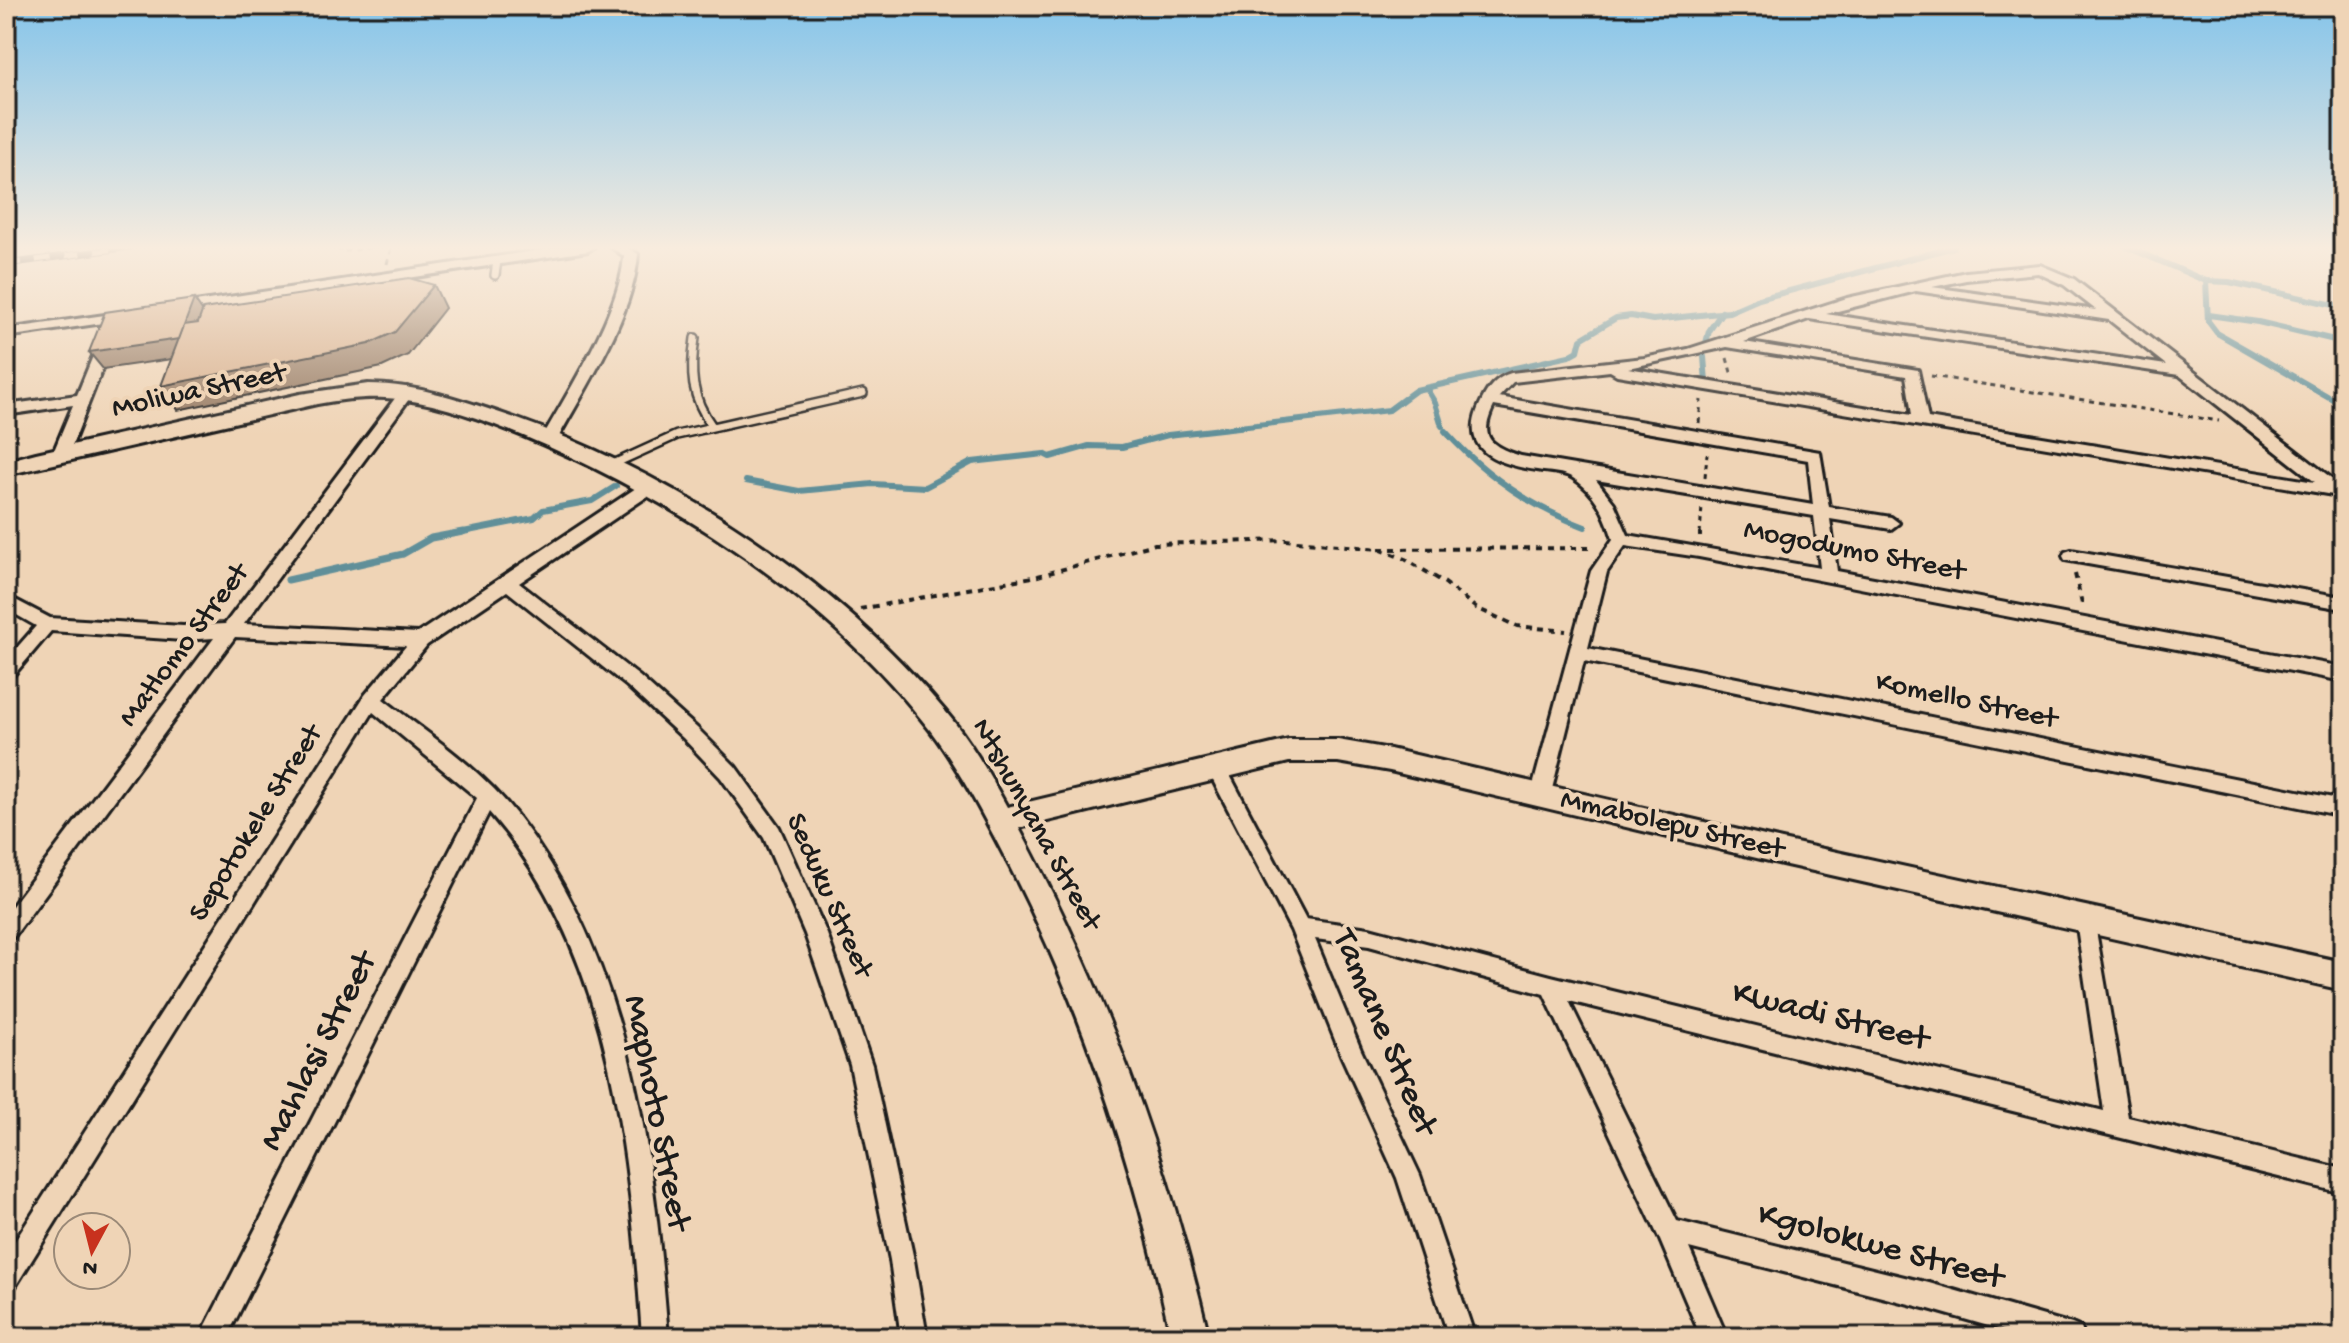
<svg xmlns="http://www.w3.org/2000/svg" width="2349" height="1343" viewBox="0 0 2349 1343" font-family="'Gochi Hand',sans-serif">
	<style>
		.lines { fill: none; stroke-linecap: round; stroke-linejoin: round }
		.stream-far1 { stroke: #608f99; stroke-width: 6 }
		.stream { stroke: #608f99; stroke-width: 7 }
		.lane-casing { stroke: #1c1c1c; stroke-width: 12 }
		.street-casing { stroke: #1c1c1c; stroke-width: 6 }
		.secondary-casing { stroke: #1c1c1c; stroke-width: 6 }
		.path-far1 { stroke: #1c1c1c; stroke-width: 3; stroke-dasharray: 5 5; stroke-linecap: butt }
		.path { stroke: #1c1c1c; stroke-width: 4; stroke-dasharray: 6 6; stroke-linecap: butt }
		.lane { stroke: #efd4b6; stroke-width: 7 }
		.street { fill: #efd4b6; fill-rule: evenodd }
		.secondary { fill: #efd4b6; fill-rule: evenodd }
		.rail-casing { stroke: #1c1c1c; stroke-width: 7 }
		.rail { stroke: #efd4b6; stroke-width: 5; stroke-dasharray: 15; stroke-linecap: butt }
		.shaded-wall { fill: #967a62; stroke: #1c1c1c; stroke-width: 2 }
		.building { fill: #d7af8c; stroke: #1c1c1c; stroke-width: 2 }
		.labels { text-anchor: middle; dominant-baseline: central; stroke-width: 8; stroke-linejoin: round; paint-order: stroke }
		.street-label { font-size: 30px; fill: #1c1c1c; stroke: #efd4b6 }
		.near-street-label { font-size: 36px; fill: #1c1c1c; stroke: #efd4b6 }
	</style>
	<rect width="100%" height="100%" fill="#efd4b6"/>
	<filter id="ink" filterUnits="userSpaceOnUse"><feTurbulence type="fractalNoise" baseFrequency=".0125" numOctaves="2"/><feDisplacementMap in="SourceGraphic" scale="16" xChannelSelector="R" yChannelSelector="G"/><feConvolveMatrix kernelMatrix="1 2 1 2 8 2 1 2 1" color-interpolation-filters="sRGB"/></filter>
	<g filter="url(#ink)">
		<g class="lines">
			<g class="stream-far1">
				<polyline points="2127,247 2206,281 2208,321 2217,333 2343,405"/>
				<polyline points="2206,281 2229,282 2343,307"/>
				<polyline points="2209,315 2258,322 2343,342"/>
				<polyline points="1706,343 1709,331 1722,312"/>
				<polyline points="1704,357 1706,382"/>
				<polyline points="1426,388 1435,403 1442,426"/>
				<path d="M 1445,431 C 1483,473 1531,507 1585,527"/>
				<polyline points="746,481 799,491 873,484 925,487 972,462 1044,454 1050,457 1089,446 1122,447 1168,435 1389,410 1416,390 1569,356 1578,351 1581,339 1616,318 1631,316 1653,320 1729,312 1759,299 1954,247"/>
				<polyline points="453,534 534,518 543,510 592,501 616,486"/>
			</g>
			<polyline class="stream" points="288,580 403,554 431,538 463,532"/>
			<defs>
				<g id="lane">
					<polyline points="495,275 497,261"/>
					<path d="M 695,338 C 690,373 691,397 712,426"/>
					<polyline points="609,466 677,435 863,393"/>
				</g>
				<g id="street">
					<polygon points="561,247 594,247 588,251 175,313 168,309 175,305"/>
					<path d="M 611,247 L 627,247 L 638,254 C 634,315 586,387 557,440 L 554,444 L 544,444 L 541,440 C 569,390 620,312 624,256 Z"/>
					<path d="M 2040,265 L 2074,279 L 2343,487 L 2343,500 L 2333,495 L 1617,375 L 1610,371 L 1513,382 L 1499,397 L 1820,452 L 1829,507 L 1891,517 L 1899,523 L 1891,529 L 1830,519 L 1837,571 L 2343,667 L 2343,681 L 1699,557 L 1625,546 L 1607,572 L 1588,648 L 2343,800 L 2343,816 L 1584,661 L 1550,797 L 1547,803 L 1540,805 L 1533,803 L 1530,797 L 1591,571 L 1613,539 C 1605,514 1596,493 1573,478 C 1564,472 1548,472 1537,470 C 1496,464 1457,450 1481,402 C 1488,388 1495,378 1511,373 L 1644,358 L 1688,349 L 1847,298 L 1966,272 ZM 2038,273 L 2064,285 L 2096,310 L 1932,287 L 1966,280 ZM 1916,291 L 2109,320 L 2166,365 L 1826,314 ZM 1809,319 L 2179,375 L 2315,482 L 1928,418 L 1918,370 L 1744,342 ZM 1727,347 L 1906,376 L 1912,415 L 1628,368 ZM 1494,406 L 1808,460 L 1813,505 L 1521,456 C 1491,446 1478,438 1494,406 ZM 1596,480 L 1814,516 L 1820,568 L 1628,535 L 1614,503 Z"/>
					<polygon points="126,312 133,316 131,319 6,337 6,329"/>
					<polygon points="107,335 114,339 69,453 66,457 56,457 53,453 73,405 6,415 6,405 77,395 100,339"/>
					<path d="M 407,387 L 414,392 L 412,395 L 244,624 L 418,633 L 642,484 L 654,484 L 656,488 L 654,492 L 519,583 L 639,676 L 697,728 L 735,766 L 779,827 L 827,934 L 872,1065 L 914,1260 L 927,1337 L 901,1337 L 890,1260 L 850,1065 L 805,934 L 764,838 L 721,778 L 683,738 L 627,686 L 507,591 L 427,645 L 383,699 C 428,734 480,768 516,814 C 631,961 654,1156 668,1337 L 642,1337 C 630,1158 613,953 489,812 L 227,1337 L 200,1337 L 477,798 L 373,712 L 15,1287 L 6,1291 L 6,1255 L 365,695 L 406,646 L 235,637 L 13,938 L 6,940 L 6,914 L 214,638 L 183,640 L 51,631 L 12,677 L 6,679 L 6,660 L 36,626 L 6,609 L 6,595 L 50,618 L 183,626 L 225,624 L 402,389 Z"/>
					<polygon points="2071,550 2343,597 2343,609 2065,560 2063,556 2065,552"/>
					<polygon points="1216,759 1223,762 1306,919 1369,928 1551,976 2104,1111 2076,920 2079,913 2086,911 2093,913 2128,1117 2343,1169 2343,1193 1569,1001 1677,1221 1929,1283 2072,1324 2081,1328 2085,1337 2027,1337 1929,1309 1689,1248 1727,1337 1701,1337 1660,1240 1544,994 1369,946 1315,939 1361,1050 1420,1175 1475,1337 1449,1337 1397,1178 1341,1055 1291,930 1206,767 1209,762"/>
				</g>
				<path id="secondary" d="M 368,384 C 418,384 468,402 515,418 C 676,475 835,579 945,711 C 970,740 989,774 1007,807 L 1289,740 L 1338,740 L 1390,749 L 1782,840 L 2343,962 L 2343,990 L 1782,864 L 1390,771 L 1338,762 L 1289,762 L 1019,828 C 1106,990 1167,1158 1209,1337 L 1171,1337 C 1136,1174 1086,1016 1010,867 C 986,821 962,773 930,730 C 845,619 719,530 594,468 C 538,441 447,400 385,398 C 362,397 339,400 317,404 L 6,475 L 6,461 L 36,453 L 300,394 Z"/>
			</defs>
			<use href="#lane" class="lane-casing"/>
			<use href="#street" class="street-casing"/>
			<use href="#secondary" class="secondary-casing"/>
			<g class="path-far1">
				<polyline points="341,247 340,252 377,247"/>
				<polyline points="387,264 391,247"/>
				<polyline points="1727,358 1732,376"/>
				<polyline points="1931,376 2219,421"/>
				<polyline points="1699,423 1701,400"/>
				<polyline points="1705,477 1707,454"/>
				<polyline points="1700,534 1702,506"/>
			</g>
			<g class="path">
				<polyline points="1700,537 1700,532"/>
				<polyline points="1379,549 1594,548"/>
				<polyline points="2075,574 2083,608"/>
				<polyline points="860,609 1038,576 1155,544 1286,540 1379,549 1405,559 1445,583 1476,608 1517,626 1566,631"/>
			</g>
			<use href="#lane" class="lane"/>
			<use href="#street" class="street"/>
			<use href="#secondary" class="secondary"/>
			<defs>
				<polyline id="rail" points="6,264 130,247"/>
			</defs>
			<use href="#rail" class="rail-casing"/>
			<use href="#rail" class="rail"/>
		</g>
		<g class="shaded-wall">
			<polygon points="434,285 445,308 408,355 382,367 178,410 161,386"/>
			<polygon points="194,299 206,317 192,356 103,369 89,352"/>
		</g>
		<g class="building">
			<polygon points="409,278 434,285 395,332 369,344 161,386 184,325 198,323 203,309"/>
			<polygon points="194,299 179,339 89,352 105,312"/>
		</g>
	</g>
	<linearGradient id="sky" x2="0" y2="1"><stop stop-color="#84c4ea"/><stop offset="0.57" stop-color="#f8ecde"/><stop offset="1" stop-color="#f8ecde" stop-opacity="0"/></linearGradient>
	<rect width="2349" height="435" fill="url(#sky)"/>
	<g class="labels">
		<g class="street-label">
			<text transform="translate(199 392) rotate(-12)">Moliwa Street</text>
			<text transform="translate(1854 552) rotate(11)">Mogodumo Street</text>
			<text transform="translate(185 646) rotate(-53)">Matlomo Street</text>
			<text transform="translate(1966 702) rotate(12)">Komello Street</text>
			<text transform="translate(257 824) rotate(-58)">Sepotokele Street</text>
			<text transform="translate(1035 825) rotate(61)">Ntshunyana Street</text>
			<text transform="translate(1672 826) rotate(13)">Mmabolepu Street</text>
			<text transform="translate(828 896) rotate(66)">Seduku Street</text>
		</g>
		<g class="near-street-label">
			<text transform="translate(1830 1018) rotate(14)">Kwadi Street</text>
			<text transform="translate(1383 1033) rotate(67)">Tamane Street</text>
			<text transform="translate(320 1052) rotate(-63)">Mahlasi Street</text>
			<text transform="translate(655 1113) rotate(79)">Maphoto Street</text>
			<text transform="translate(1880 1248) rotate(15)">Kgolokwe Street</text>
		</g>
	</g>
	<rect width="2349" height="1343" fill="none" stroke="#efd4b6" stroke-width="32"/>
	<rect x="16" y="16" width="2317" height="1311" fill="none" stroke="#1c1c1c" stroke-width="3" filter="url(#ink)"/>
	<g transform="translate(92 1251) rotate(187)"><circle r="38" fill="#efd4b6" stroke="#9b8a78" stroke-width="2"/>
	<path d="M0-6L14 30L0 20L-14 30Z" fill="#c8321e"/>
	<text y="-12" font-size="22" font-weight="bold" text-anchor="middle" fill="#1c1c1c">N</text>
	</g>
</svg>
